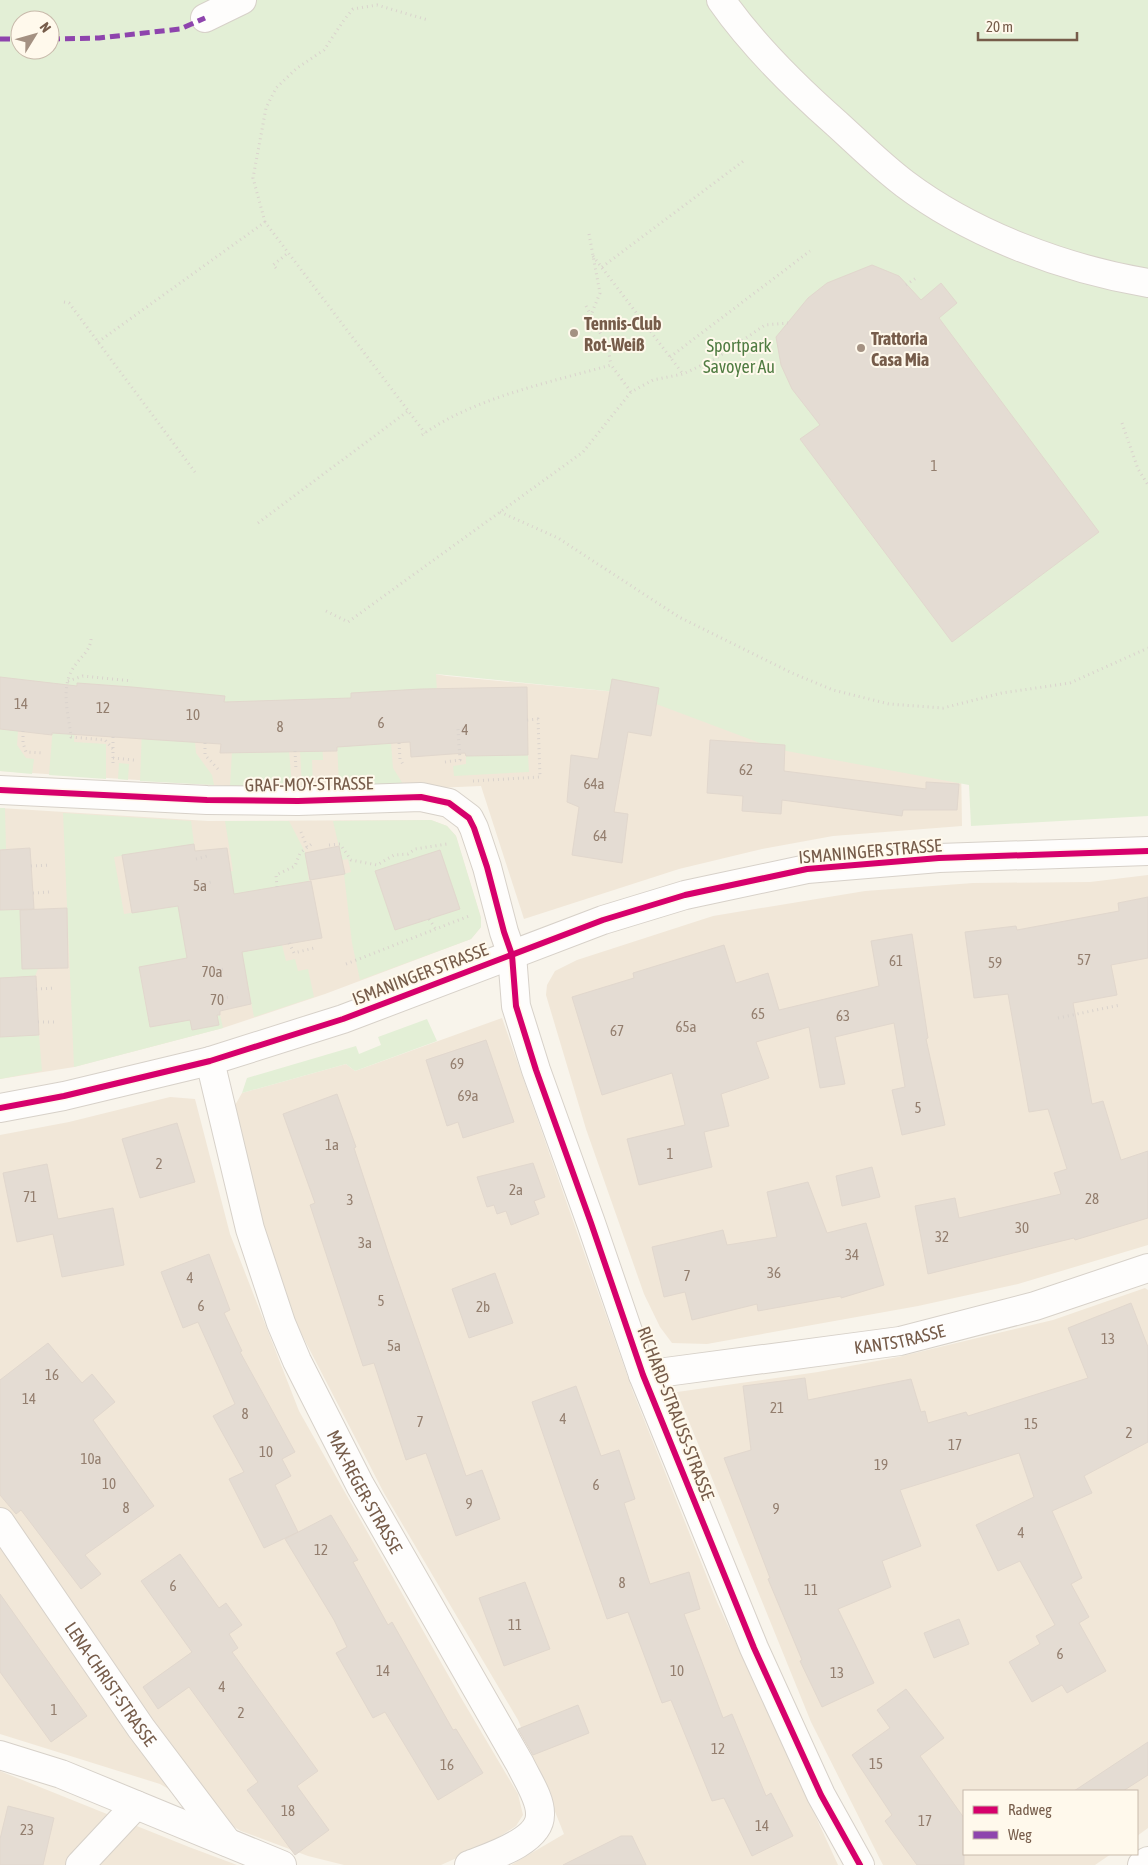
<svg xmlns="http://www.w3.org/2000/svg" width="1148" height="1865" viewBox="0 0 1148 1865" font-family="'Asap Condensed',sans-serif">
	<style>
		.residential { fill: #f1e7d8 }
		.green { fill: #e3efd6; fill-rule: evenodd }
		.building { fill: #e4dcd3; stroke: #e1d7cd }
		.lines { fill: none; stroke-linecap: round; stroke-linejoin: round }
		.minor-casing { stroke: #d7d1c9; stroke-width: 30 }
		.path { stroke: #dad3cd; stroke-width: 3; stroke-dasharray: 1 4; stroke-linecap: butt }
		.minor { stroke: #fefdfc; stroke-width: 28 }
		.quiet { stroke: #8e44ad; stroke-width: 5; stroke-dasharray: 10 5; stroke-linecap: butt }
		.cycleway-casing { stroke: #fff9ec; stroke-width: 9 }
		.cycleway { stroke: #d6006c; stroke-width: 6 }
		.poi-dot { fill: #a49182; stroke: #fff9ec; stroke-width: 2 }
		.labels { text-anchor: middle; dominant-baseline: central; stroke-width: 4; stroke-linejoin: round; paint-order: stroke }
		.number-label { font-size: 15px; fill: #937e6e }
		.poi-label { font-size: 18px; font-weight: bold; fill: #765c4a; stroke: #fff9ec; text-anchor: start }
		.park-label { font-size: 18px; fill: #507c42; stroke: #fff9ec }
		.street-label { font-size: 18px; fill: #765c4a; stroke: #fff9ec }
	</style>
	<rect width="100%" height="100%" fill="#f8f4eb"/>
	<g class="residential">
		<polygon points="0,640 335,657 447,676 627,693 961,761 962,826 833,836 762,849 679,869 524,919 481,786 435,788 429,784 420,784 230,786 0,771"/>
		<polygon points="0,808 208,821 431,820 447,826 456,836 481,918 481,927 471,939 325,994 223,1028 74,1067 0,1079"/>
		<polygon points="1148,875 1148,1245 1018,1284 918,1306 707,1344 672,1343 660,1327 644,1294 586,1129 546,995 547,985 555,971 577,960 713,916 865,891 973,883 1090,882"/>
		<polygon points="502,1018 633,1392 717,1602 838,1865 511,1865 564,1834 518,1720 384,1493 289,1310 259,1215 234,1107 242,1093 346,1064 355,1071"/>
		<polygon points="170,1097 195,1099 230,1234 299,1411 460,1696 518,1794 523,1815 516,1826 488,1844 441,1865 344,1865 308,1856 241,1831 160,1784 0,1734 0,1135 69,1122"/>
		<polygon points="1145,1288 1148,1290 1148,1828 1137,1836 1137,1791 964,1791 964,1854 1111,1854 1095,1865 883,1865 811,1722 677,1392 818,1372 898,1357 1053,1320"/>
		<polygon points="0,1771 189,1847 237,1865 0,1865"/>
	</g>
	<g class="green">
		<path d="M 0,0 L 1148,0 L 1148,816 L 971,826 L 969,785 L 776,749 L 627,693 L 436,674 L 438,710 L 355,746 L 391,743 L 393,768 L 403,784 L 339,785 L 336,719 L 321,720 L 323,760 L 312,760 L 313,785 L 302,785 L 300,751 L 309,700 L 249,701 L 289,751 L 292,785 L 230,786 L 233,734 L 222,732 L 225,696 L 164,691 L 195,742 L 196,753 L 212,775 L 214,785 L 140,781 L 142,729 L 129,728 L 132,687 L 78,683 L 74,742 L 106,744 L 106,779 L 49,775 L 53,726 L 43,682 L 0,677 ZM 20,20 L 50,20 L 50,50 L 20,50 Z"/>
		<polygon points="0,729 18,731 17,745 26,758 34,759 32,774 0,771"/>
		<polygon points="528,755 529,772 454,776 453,766 466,764 466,756"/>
		<polygon points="119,763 129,764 128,780 118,779"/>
		<polygon points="0,808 5,808 6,849 0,850"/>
		<polygon points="63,813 191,821 194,844 114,857 124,914 197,903 187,958 139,967 150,1027 220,1015 223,1028 74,1067"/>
		<path d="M 431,820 L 447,826 L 456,836 L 481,918 L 481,927 L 471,939 L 360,980 L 352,943 L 344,874 L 351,872 L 348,859 L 342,860 L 333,821 ZM 376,871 L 460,909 L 395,930 Z"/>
		<polygon points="225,821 289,821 305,852 309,881 231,895 219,873 233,871"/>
		<polygon points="36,909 38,969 35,976 0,978 0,910"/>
		<polygon points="282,945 286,961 295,959 298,971 308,969 314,997 254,1017 247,980 230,954"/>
		<polygon points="427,1019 437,1041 355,1071 346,1064 242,1093 247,1078 356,1046 359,1054 381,1045 378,1037"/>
		<polygon points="39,1035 42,1071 0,1079 0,1037"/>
	</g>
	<g class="building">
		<polygon points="872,265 899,276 921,300 941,283 957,303 939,318 1099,532 952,642 800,439 820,425 792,389 781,365 776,337 808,298 827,283"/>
		<polygon points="0,677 77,686 77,683 132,687 225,696 224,702 351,698 351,693 421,689 527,687 528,755 466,756 465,753 411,757 410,742 337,747 337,751 220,753 221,744 52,733 52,735 0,729"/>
		<polygon points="612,679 659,688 651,736 628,732 614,812 628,814 622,863 572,855 579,807 567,802 571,755 598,759"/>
		<polygon points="710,740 785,745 784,771 926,789 926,782 959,784 957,810 903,810 902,816 782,800 781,814 742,811 743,796 707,793"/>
		<polygon points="194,844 195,851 227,848 234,894 311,881 322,938 242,952 251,1004 220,1011 220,1015 217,1015 219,1025 192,1030 190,1020 150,1027 139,967 187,958 178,906 132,913 122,855"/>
		<polygon points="339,846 345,874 310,880 305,853"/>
		<polygon points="30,848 34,909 0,910 0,850"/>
		<polygon points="440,850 460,909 395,930 375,871"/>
		<polygon points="1148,897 1148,958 1111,965 1117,995 1073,1003 1092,1104 1103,1101 1121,1160 1148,1151 1148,1218 1075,1240 1074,1238 928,1274 915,1206 955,1198 959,1218 1061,1194 1054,1173 1067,1169 1048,1109 1029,1112 1008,994 974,998 965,932 1016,926 1017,930 1119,911 1118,903"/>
		<polygon points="67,908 68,968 22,969 20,910"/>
		<polygon points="912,934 928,1038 926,1039 945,1125 902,1135 892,1090 905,1087 894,1023 835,1037 845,1084 820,1088 809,1027 756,1042 769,1078 721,1094 729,1126 704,1132 712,1167 639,1185 627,1139 685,1125 672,1073 602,1095 572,997 634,978 633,973 724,945 736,983 768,973 779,1010 879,986 871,941"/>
		<polygon points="36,976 39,1035 0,1037 0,978"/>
		<polygon points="486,1040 514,1122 463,1138 458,1122 447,1126 426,1060"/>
		<polygon points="337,1094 356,1147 354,1148 390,1258 466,1476 482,1470 500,1519 456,1536 426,1453 406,1460 374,1363 363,1366 310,1205 315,1203 283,1114"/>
		<polygon points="177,1123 195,1182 140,1198 122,1139"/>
		<polygon points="533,1163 545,1197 534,1201 539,1214 511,1225 506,1211 497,1214 494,1205 487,1207 477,1177"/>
		<polygon points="47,1164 58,1219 113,1208 124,1265 62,1277 53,1234 17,1242 3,1173"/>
		<polygon points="872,1167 880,1197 842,1206 836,1176"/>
		<polygon points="808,1182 827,1233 866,1223 884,1285 841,1298 841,1296 758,1311 757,1304 692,1320 685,1292 664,1297 652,1247 723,1230 727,1245 777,1237 767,1192"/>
		<polygon points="209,1254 230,1310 224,1313 242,1351 240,1352 295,1452 282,1459 291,1476 275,1485 298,1532 264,1548 229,1479 244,1472 213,1416 235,1404 198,1322 183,1328 161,1272"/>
		<polygon points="495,1273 513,1323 469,1338 452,1289"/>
		<polygon points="1131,1303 1148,1347 1148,1442 1084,1476 1092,1493 1052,1511 1082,1578 1071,1584 1089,1617 1079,1623 1106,1671 1067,1693 1062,1685 1032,1702 1009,1662 1040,1644 1036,1636 1055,1625 1020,1561 998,1571 976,1525 1034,1497 1019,1453 900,1490 921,1546 882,1561 891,1587 838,1609 874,1683 822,1707 800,1661 802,1660 768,1579 770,1578 724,1458 751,1450 743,1386 805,1378 808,1400 911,1379 921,1412 925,1411 928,1423 966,1412 968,1416 1088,1378 1068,1328"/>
		<polygon points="48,1343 82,1383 92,1374 115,1402 93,1420 154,1506 85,1555 101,1574 81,1589 21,1510 16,1514 0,1495 0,1380"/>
		<polygon points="576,1386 601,1456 619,1450 635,1499 624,1503 650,1584 689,1572 700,1609 684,1614 723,1718 732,1714 766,1796 771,1793 793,1836 752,1856 724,1798 712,1801 671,1700 662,1703 628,1612 607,1619 532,1402"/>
		<polygon points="331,1515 358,1560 353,1562 388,1625 392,1622 453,1730 456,1729 483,1773 438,1800 385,1712 373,1718 336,1653 347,1647 334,1620 285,1539"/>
		<polygon points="180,1554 219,1608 226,1603 242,1625 229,1634 238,1648 232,1652 318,1771 297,1786 329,1830 295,1855 247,1790 258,1782 189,1687 158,1709 143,1687 192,1652 141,1581"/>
		<polygon points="525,1582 550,1649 504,1666 479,1598"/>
		<polygon points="0,1594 87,1716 51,1742 0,1672"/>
		<polygon points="959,1619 969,1644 934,1658 924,1633"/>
		<polygon points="906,1689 944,1738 920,1756 964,1818 964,1865 917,1865 885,1821 892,1815 852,1755 890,1728 877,1710"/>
		<polygon points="578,1705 589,1733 533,1755 518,1729"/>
		<polygon points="1148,1742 1148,1775 1123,1791 1074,1791"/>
		<polygon points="8,1806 54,1818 43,1865 0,1865 0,1839"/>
		<polygon points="621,1836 632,1836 646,1865 563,1865"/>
	</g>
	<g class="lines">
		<defs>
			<g id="minor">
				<path d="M 721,0 C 753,46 795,87 837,124 C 859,144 881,166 905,184 C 973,235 1065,269 1148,283"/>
				<polyline points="205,18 242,0"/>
				<polyline points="0,790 207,800 298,801 421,797 449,803 469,818 474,828 487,867 504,932 512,955 516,1006 536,1070 591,1223 643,1375 754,1648 821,1795 860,1865"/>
				<path id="s1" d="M 210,1061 L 250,1229 L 281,1323 L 297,1361 L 360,1485 L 520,1764 C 527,1779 541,1799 540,1815 C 540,1842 489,1857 469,1865"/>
				<polyline points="0,1108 64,1096 210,1061 343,1019 603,920 685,895 807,869 939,858 1148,851"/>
				<path id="s2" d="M 643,1375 L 900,1341 L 1035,1306 L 1148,1268"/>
				<path id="s3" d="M 0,1522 L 141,1728 L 227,1842"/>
				<polyline points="0,1755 61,1774 282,1865"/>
				<polyline points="80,1865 136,1805"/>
				<polyline points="1142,1865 1148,1861"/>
			</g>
		</defs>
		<use href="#minor" class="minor-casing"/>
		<g class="path">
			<polyline points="265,222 253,178 266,108 276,88 297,68 324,50 344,20 353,9 377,5 428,20"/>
			<polyline points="589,234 600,293 591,315"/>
			<polyline points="593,256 683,374"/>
			<polyline points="602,267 745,160"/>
			<polyline points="276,268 273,265 288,253"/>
			<polyline points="906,285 916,278"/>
			<polyline points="64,302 69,303 195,472"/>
			<polyline points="586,306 608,348 611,365"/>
			<polyline points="98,342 265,222 425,433"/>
			<polyline points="670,357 810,251"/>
			<polyline points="1122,423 1138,469 1148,485"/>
			<path d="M 422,435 C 473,398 551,382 611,365 L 631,392 L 653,380 L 683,374 L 715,359 L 765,325 L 788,323"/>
			<polyline points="500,512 558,538 679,617 792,673 833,690 889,704 943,708 1002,693 1070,683 1148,648"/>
			<polyline points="258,523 408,411"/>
			<polyline points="326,611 348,622 583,452 631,392"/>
			<path d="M 91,639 C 90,653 77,659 71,672 C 61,692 69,716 71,737 L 105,740 L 113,749"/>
			<polyline points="68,681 83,676 132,681"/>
			<polyline points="23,731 23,743 26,752 43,753"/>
			<polyline points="113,737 113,766"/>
			<polyline points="205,743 205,755 218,769"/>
			<polyline points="399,743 400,759 404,766"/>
			<polyline points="295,751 296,770"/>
			<polyline points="113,758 134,760"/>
			<polyline points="445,762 460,760 458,729 465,729"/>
			<polyline points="473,781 540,777 538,719 527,720"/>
			<polyline points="301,832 307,847"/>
			<polyline points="329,845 340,844 351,860 377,865 394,855 408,854 415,849 447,844"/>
			<polyline points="196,859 207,856"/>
			<polyline points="31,866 50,865"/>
			<polyline points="200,885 211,882"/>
			<polyline points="277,887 276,875 295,866 300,853 314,842"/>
			<polyline points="33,893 50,892"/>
			<polyline points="429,919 435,928"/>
			<polyline points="289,943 294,953 314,948"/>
			<polyline points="346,964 469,916"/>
			<polyline points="212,971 224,969"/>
			<polyline points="36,989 55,988"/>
			<polyline points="217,999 229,997"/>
			<polyline points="1058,1018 1120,1005"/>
			<polyline points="38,1022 56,1022"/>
		</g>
		<use href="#minor" class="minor"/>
		<g class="quiet">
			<polyline points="0,39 20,39"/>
			<polyline points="50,39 99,38 180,29 205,18"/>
		</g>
		<defs>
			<g id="cycleway">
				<polyline points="0,790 207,800 298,801 421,797 449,803 469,818 474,828 487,867 504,932 512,955 516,1006 536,1070 591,1223 643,1375 754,1648 821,1795 860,1865"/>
				<polyline points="0,1108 64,1096 210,1061 343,1019 603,920 685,895 807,869 939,858 1148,851"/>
			</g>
		</defs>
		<use href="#cycleway" class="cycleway-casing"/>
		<use href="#cycleway" class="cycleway"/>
	</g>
	<g class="poi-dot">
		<circle cx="574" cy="333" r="5"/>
		<circle cx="861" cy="348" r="5"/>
	</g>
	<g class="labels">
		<g class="number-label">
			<text x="934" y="465">1</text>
			<text x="21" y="703">14</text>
			<text x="103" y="707">12</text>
			<text x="193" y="714">10</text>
			<text x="381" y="722">6</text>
			<text x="280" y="726">8</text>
			<text x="465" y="729">4</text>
			<text x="746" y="769">62</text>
			<text x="594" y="783">64a</text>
			<text x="600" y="835">64</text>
			<text x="200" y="885">5a</text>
			<text x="1084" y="959">57</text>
			<text x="896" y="960">61</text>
			<text x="995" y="962">59</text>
			<text x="212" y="971">70a</text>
			<text x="217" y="999">70</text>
			<text x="758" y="1013">65</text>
			<text x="843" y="1015">63</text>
			<text x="686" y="1026">65a</text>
			<text x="617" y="1030">67</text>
			<text x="457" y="1063">69</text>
			<text x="468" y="1095">69a</text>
			<text x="918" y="1107">5</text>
			<text x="332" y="1144">1a</text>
			<text x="670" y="1153">1</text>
			<text x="159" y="1163">2</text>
			<text x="516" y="1189">2a</text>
			<text x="30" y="1196">71</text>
			<text x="1092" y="1198">28</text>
			<text x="350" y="1199">3</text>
			<text x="1022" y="1227">30</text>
			<text x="942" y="1236">32</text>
			<text x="365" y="1242">3a</text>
			<text x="852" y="1254">34</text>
			<text x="774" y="1272">36</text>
			<text x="687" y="1275">7</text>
			<text x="190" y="1277">4</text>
			<text x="381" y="1300">5</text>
			<text x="201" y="1305">6</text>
			<text x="483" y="1306">2b</text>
			<text x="1108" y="1338">13</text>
			<text x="394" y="1345">5a</text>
			<text x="52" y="1374">16</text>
			<text x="29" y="1398">14</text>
			<text x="777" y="1407">21</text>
			<text x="245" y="1413">8</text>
			<text x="563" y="1418">4</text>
			<text x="420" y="1421">7</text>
			<text x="1031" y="1423">15</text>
			<text x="1129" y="1432">2</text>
			<text x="955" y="1444">17</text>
			<text x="266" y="1451">10</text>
			<text x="91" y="1458">10a</text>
			<text x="881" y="1464">19</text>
			<text x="109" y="1483">10</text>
			<text x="596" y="1484">6</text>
			<text x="469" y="1503">9</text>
			<text x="126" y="1507">8</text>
			<text x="776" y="1508">9</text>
			<text x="1021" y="1532">4</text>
			<text x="321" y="1549">12</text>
			<text x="622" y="1582">8</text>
			<text x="173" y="1585">6</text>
			<text x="811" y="1589">11</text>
			<text x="515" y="1624">11</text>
			<text x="1060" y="1653">6</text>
			<text x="383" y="1670">14</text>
			<text x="677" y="1670">10</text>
			<text x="837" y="1672">13</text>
			<text x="222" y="1686">4</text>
			<text x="54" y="1709">1</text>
			<text x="241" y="1712">2</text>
			<text x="718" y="1748">12</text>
			<text x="876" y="1763">15</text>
			<text x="447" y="1764">16</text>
			<text x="288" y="1810">18</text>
			<text x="925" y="1820">17</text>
			<text x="762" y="1825">14</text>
			<text x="27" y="1829">23</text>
		</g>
		<g class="poi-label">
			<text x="584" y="323">Tennis-Club<tspan x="584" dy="21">Rot-Weiß</tspan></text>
			<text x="871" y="338">Trattoria<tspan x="871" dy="21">Casa Mia</tspan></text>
		</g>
		<g class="park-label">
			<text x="739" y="345">Sportpark<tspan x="739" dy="21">Savoyer Au</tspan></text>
		</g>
		<g class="street-label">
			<text transform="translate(309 784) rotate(-1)">GRAF-MOY-STRASSE</text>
			<text transform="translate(870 851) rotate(-5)">ISMANINGER STRASSE</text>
			<text transform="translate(420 974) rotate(-21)">ISMANINGER STRASSE</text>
			<text stroke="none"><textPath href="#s2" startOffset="259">KANTSTRASSE</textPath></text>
			<text transform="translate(676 1413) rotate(69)">RICHARD-STRAUSS-STRASSE</text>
			<text stroke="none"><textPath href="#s1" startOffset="460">MAX-REGER-STRASSE</textPath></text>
			<text stroke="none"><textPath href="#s3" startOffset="196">LENA-CHRIST-STRASSE</textPath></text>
		</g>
	</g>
	<rect x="963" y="1790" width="175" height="65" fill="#fff9ec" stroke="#c8baab"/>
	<rect x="973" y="1806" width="25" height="8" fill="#d6006c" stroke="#c8baab"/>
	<text x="1008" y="1815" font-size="15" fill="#765c4a">Radweg</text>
	<rect x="973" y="1831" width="25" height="8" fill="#8e44ad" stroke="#c8baab"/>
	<text x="1008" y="1840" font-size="15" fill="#765c4a">Weg</text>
	<g transform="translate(35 35) rotate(53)"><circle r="24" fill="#fff9ec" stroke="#c8baab"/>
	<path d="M0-4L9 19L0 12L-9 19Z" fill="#a49182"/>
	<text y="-8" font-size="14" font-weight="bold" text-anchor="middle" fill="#765c4a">N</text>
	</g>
	<path d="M978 32v8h99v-8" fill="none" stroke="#765c4a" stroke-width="2.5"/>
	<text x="986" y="32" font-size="15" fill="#765c4a" stroke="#fff9ec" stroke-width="4" paint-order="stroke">20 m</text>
</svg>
